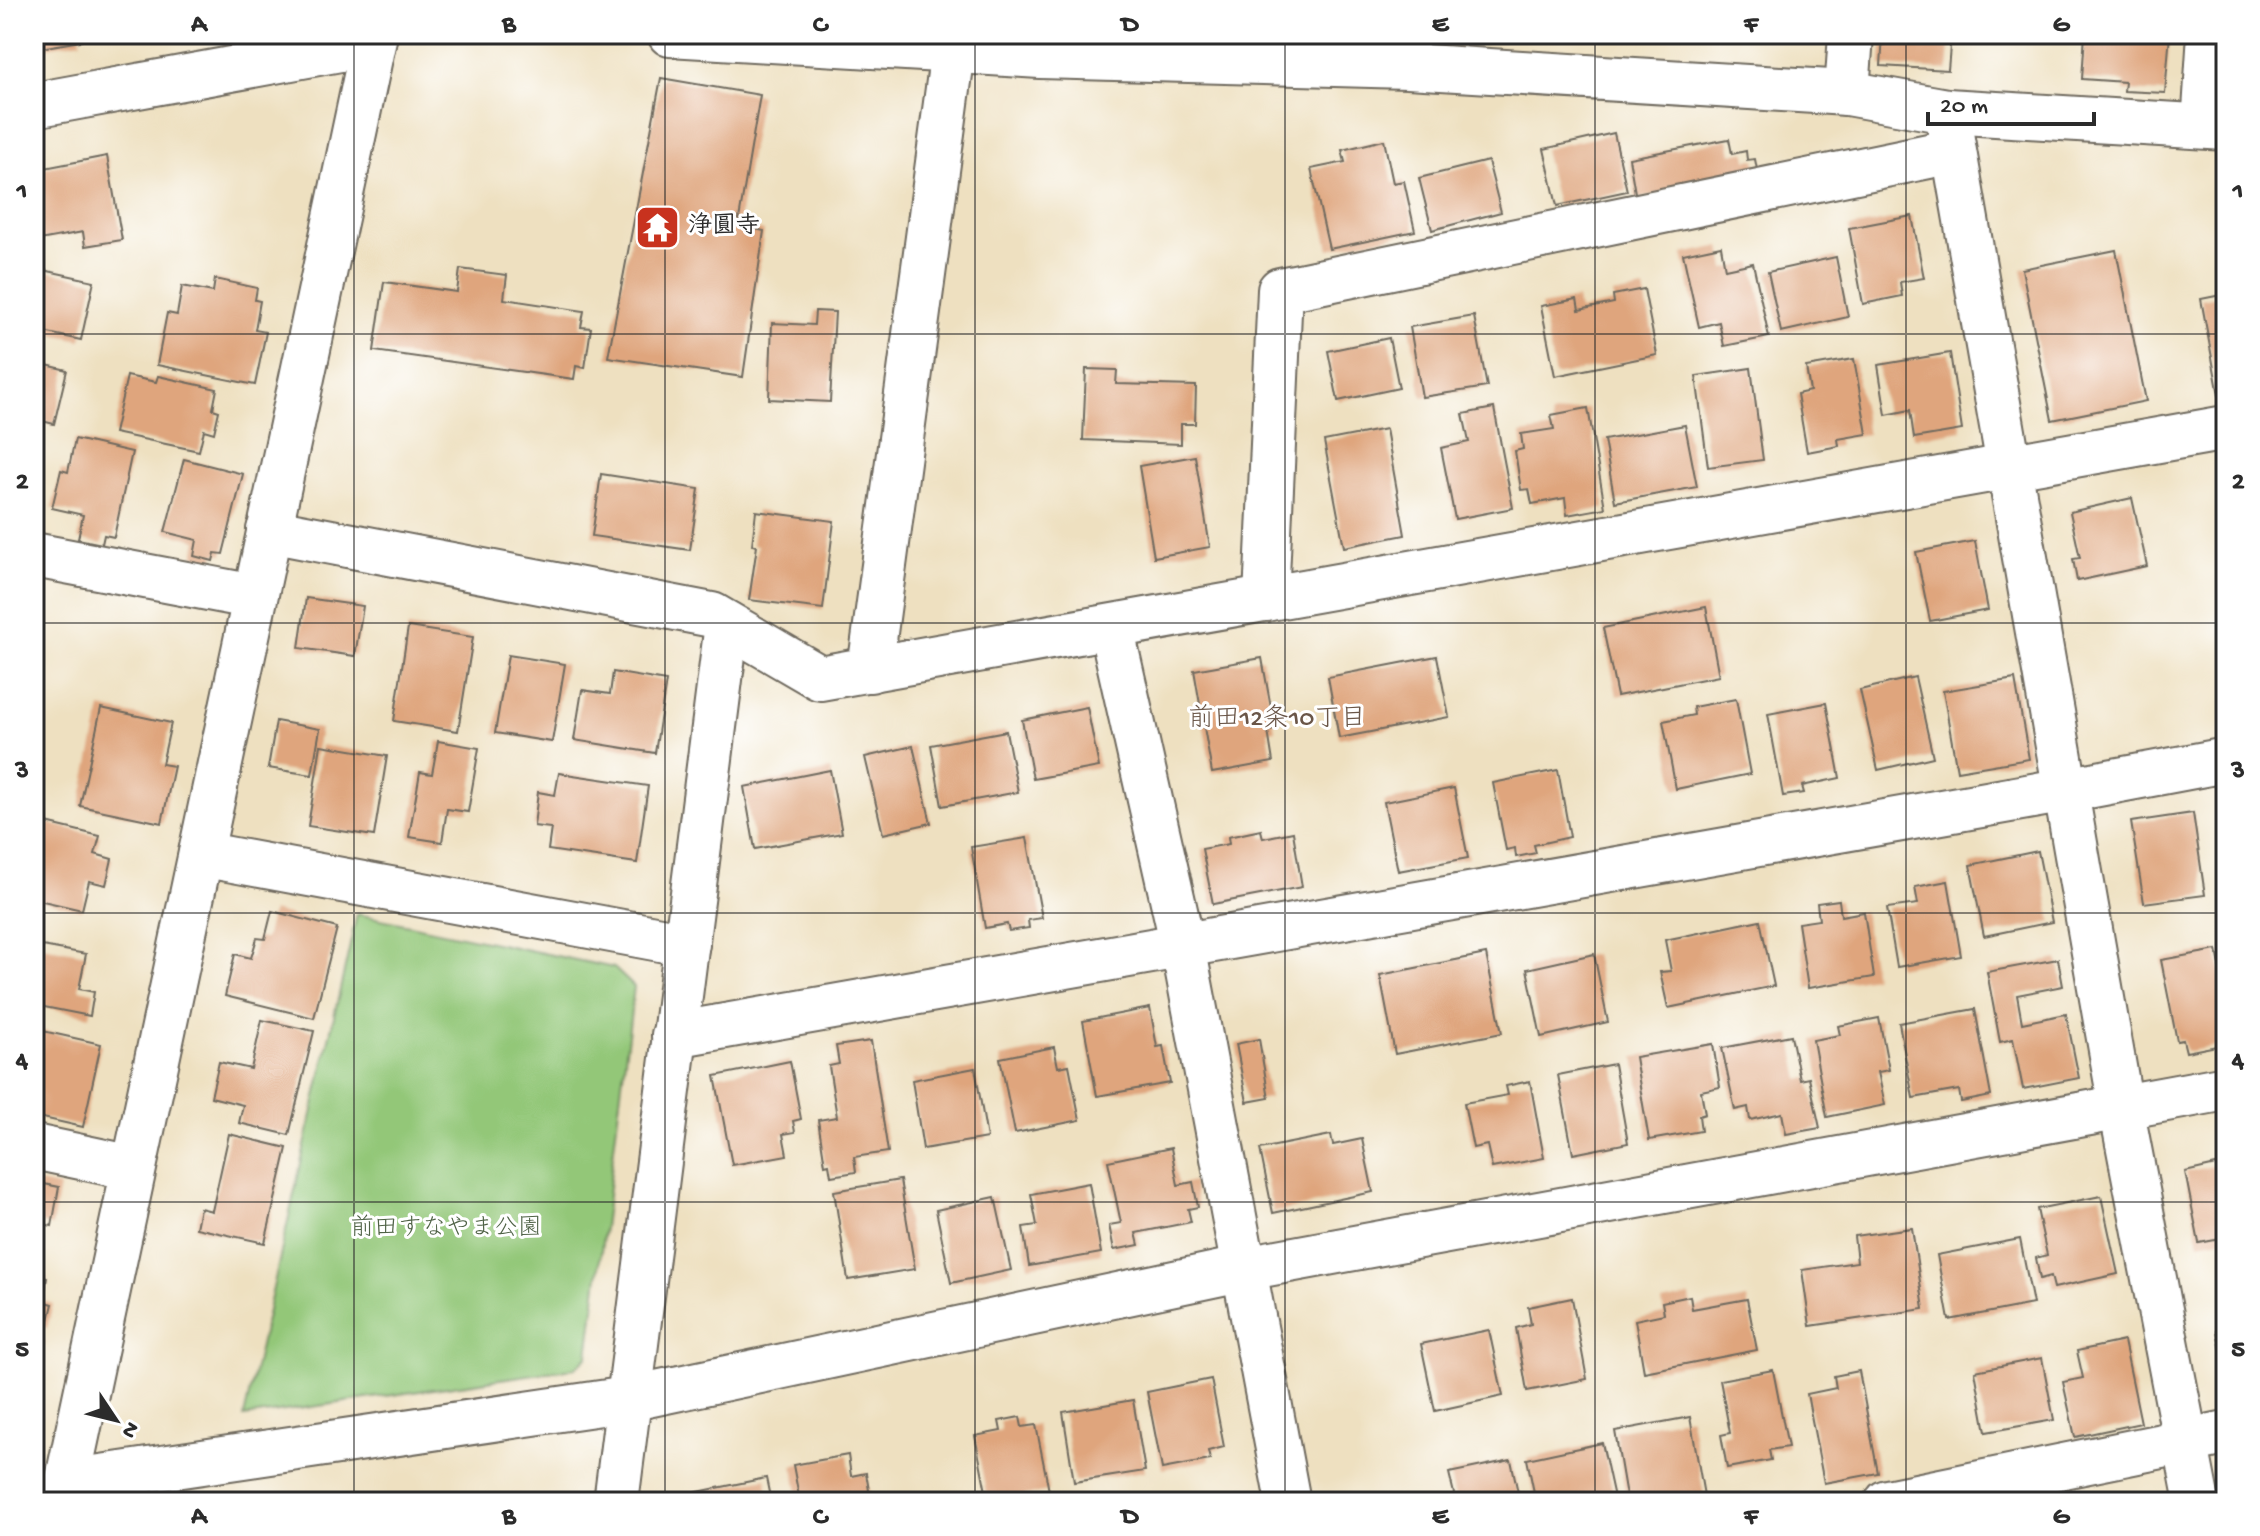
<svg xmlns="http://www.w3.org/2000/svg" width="2260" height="1536" viewBox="0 0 2260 1536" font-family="'Gochi Hand','Klee One',sans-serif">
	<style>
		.green { fill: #93c778; stroke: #5f7952; stroke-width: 2 }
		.building { fill: #dfa57d }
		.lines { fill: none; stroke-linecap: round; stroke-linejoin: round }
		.minor-casing { stroke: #6f6a5f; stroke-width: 48 }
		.minor { stroke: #fff; stroke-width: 44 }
		.grid { fill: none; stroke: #2b2b2b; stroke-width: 2; stroke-opacity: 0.55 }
		.labels { text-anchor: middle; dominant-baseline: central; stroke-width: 6; stroke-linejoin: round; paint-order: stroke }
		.poi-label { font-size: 24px; font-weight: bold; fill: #2b2b2b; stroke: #fff; text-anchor: start }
		.park-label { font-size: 24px; fill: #4f6246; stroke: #fff }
		.neighbourhood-label { font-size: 26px; fill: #6a5648; stroke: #fff }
		.neatline { fill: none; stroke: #2b2b2b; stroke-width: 3 }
		.grid-label { font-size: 26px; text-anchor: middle; font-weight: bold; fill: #2b2b2b }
	</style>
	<rect width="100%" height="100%" fill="#fff"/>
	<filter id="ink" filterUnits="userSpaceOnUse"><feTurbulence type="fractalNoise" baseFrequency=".0125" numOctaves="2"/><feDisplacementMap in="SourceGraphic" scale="16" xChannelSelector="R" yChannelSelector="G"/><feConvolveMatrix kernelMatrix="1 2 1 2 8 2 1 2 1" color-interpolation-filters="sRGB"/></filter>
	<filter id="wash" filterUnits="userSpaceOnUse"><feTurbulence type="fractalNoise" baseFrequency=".006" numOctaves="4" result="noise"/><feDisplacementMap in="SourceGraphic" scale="32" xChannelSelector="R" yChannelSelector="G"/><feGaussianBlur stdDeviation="1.8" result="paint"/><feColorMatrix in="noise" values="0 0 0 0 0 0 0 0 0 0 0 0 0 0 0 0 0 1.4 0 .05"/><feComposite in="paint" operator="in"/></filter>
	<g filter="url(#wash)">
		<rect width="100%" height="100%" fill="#eee0c0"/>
		<polygon class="green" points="357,914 614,968 634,987 588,1356 575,1368 244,1417"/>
		<g id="blocks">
			<g class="building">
				<polygon points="34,34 80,34 81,41 34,49"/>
				<polygon points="1883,34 1951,34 1948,70 1881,66"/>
				<polygon points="2085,34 2170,34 2165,93 2124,91 2125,82 2082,79"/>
				<polygon points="661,78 760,95 738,225 764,231 743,377 608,357"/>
				<polygon points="1614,133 1627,191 1557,206 1544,149"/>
				<polygon points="1729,139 1732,154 1746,151 1747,160 1755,159 1758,175 1636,199 1629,158"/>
				<polygon points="1384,140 1393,183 1404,181 1415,231 1329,249 1311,169 1345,162 1342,150"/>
				<polygon points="107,156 122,240 85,246 83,232 34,241 34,170"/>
				<polygon points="1488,161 1501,212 1432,230 1419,178"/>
				<polygon points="1912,216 1924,278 1900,282 1902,296 1863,304 1849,228"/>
				<polygon points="1721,246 1725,269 1753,263 1769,337 1724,346 1719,322 1699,327 1683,254"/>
				<polygon points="2116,250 2146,401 2052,420 2022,269"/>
				<polygon points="1836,257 1848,317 1781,332 1768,272"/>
				<polygon points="34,268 94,281 81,340 34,330"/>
				<polygon points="460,269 507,275 504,299 584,311 581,327 591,328 585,368 576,366 574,379 374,351 384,282 457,292"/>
				<polygon points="215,279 257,288 255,300 260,301 255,330 266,332 255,385 157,365 167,313 177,315 182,286 213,292"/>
				<polygon points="1644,289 1657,355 1555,376 1541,306 1577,299 1579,310 1614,303 1613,295"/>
				<polygon points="2226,294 2226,394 2219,395 2201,299"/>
				<polygon points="815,311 835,312 830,402 769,399 772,323 814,325"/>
				<polygon points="1474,316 1487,387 1422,397 1410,327"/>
				<polygon points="1389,338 1399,388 1338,401 1328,351"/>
				<polygon points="1950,353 1962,430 1914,438 1910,410 1886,415 1878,365"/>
				<polygon points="1854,359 1867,434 1838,439 1839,446 1807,452 1797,394 1810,391 1806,367"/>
				<polygon points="34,362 67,370 54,424 34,419"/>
				<polygon points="1751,368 1763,460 1708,467 1696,376"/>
				<polygon points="1086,369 1117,370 1116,384 1196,386 1195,424 1181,424 1181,444 1083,440"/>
				<polygon points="127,376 156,382 158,376 217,389 213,409 219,411 214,433 204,430 199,451 114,433"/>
				<polygon points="1494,408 1513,508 1455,519 1441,448 1469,442 1463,414"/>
				<polygon points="1588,408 1605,508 1567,515 1565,498 1532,504 1529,489 1521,490 1515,451 1523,449 1521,434 1554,429 1551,415"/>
				<polygon points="1685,425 1697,487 1615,502 1604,440"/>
				<polygon points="1386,429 1405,535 1344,547 1324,441"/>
				<polygon points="75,439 132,452 114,537 104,535 102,544 78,539 83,515 52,508 61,470 68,472"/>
				<polygon points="1195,456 1210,547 1154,557 1139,466"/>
				<polygon points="184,459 243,474 223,554 215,553 213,561 194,556 197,540 165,532"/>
				<polygon points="601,474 699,489 690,550 592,536"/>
				<polygon points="2132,498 2147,566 2077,581 2073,559 2080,558 2070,512"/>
				<polygon points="756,511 834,521 823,609 749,600 757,546 752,545"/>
				<polygon points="1975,541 1988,610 1930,621 1916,552"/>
				<polygon points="306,598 363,606 355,656 299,648"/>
				<polygon points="1706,607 1719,676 1617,696 1603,628"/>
				<polygon points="408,627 473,637 458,731 394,721"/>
				<polygon points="508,655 565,664 552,742 495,733"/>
				<polygon points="1437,656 1449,717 1339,738 1328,677"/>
				<polygon points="1262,658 1275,730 1268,731 1273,762 1212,773 1194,670"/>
				<polygon points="613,672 666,681 655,753 574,740 582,690 610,694"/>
				<polygon points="1915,677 1933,757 1878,770 1860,690"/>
				<polygon points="2015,679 2029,759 1957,771 1943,691"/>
				<polygon points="1736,699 1750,774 1676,789 1663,721 1694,715 1693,707"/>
				<polygon points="1826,703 1840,778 1802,786 1804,793 1783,796 1768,714"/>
				<polygon points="1087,707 1099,767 1033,779 1022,720"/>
				<polygon points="101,708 171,723 162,764 174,766 162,823 80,806"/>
				<polygon points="276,721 320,729 312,775 268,768"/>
				<polygon points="1006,731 1018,792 942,806 931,745"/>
				<polygon points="438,741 479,748 468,812 447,809 442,842 409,837 420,772 432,774"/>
				<polygon points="321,745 387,756 374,836 308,826"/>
				<polygon points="913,746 931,823 883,834 865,757"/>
				<polygon points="830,770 842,833 755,849 744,787"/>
				<polygon points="1558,770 1570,837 1534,845 1536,853 1516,857 1515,848 1506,850 1493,783"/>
				<polygon points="559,773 648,786 637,863 548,850 551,828 534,826 538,792 555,795"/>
				<polygon points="1454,788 1468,858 1398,871 1384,802"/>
				<polygon points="2193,813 2205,895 2144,903 2131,822"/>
				<polygon points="34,820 100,836 95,854 112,859 106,885 89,881 82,910 34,899"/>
				<polygon points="1261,830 1263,838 1293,832 1302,887 1213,904 1202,849 1229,844 1228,837"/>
				<polygon points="1027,838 1042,918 1028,920 1029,928 1009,931 1007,924 985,928 971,847"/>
				<polygon points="2038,851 2052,922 1984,936 1970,865"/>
				<polygon points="1948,881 1961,956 1897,967 1887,908 1918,904 1915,887"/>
				<polygon points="1839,900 1841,916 1864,912 1874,977 1808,988 1798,923 1819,920 1817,903"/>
				<polygon points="272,911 337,928 314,1018 225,996 235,954 251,958 257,938 265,939"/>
				<polygon points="1760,920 1774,986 1668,1008 1660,972 1671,971 1665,940"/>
				<polygon points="37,945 86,954 79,989 94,992 90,1016 34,1005 34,958"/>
				<polygon points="2217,950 2226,998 2226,1031 2220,1032 2222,1045 2186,1052 2183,1040 2177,1041 2161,960"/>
				<polygon points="1486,954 1502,1033 1395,1054 1380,975"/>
				<polygon points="1594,954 1608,1022 1541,1037 1527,969"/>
				<polygon points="2058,959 2063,986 2017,995 2022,1023 2066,1014 2079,1078 2023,1089 2013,1039 2000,1042 1987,972"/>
				<polygon points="1150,1008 1157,1047 1163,1046 1170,1083 1097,1096 1083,1021"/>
				<polygon points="1975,1009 1991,1096 1961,1102 1959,1090 1913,1098 1899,1023"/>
				<polygon points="1879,1018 1889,1070 1878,1072 1885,1105 1827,1117 1813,1040 1840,1035 1838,1026"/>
				<polygon points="262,1020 314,1031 289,1135 239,1123 243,1105 211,1097 219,1062 251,1069"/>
				<polygon points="34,1029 101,1044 83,1127 34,1116"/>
				<polygon points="1791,1035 1800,1080 1809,1078 1820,1128 1786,1134 1782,1113 1750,1120 1748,1107 1735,1110 1722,1048"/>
				<polygon points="1259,1039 1269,1098 1247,1102 1236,1044"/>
				<polygon points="871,1041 888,1152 854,1157 856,1172 831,1176 829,1164 825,1165 818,1120 837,1117 829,1066 839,1064 836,1046"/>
				<polygon points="1713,1044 1720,1087 1701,1091 1705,1114 1699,1116 1701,1131 1649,1140 1635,1057"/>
				<polygon points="1054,1047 1058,1067 1069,1065 1080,1120 1015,1133 1000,1058"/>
				<polygon points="790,1061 801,1119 793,1121 795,1132 783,1134 787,1155 732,1165 715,1076"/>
				<polygon points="1614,1064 1628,1143 1573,1154 1558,1075"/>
				<polygon points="975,1068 987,1138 923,1149 912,1080"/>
				<polygon points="1530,1081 1544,1158 1492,1168 1487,1145 1473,1148 1464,1103 1508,1095 1506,1086"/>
				<polygon points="229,1134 287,1148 265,1243 196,1228 200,1208 212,1211"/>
				<polygon points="1331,1135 1333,1145 1362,1139 1373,1192 1273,1213 1260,1149"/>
				<polygon points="1171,1148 1178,1185 1193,1182 1198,1207 1188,1209 1191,1222 1136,1233 1139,1245 1114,1250 1109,1225 1121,1223 1108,1161"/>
				<polygon points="2216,1165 2219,1176 2226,1175 2226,1238 2199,1243 2185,1172"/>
				<polygon points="900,1180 915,1269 848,1280 834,1191"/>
				<polygon points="34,1182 59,1187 52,1226 34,1222"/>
				<polygon points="1089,1183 1101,1253 1029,1266 1023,1227 1037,1225 1031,1194"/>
				<polygon points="2101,1196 2118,1274 2054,1288 2051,1276 2040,1279 2036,1258 2047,1255 2037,1209"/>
				<polygon points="995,1197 1011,1270 951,1283 936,1210"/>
				<polygon points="1912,1228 1924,1309 1810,1326 1802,1270 1857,1262 1854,1236"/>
				<polygon points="2020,1239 2033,1304 1949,1320 1937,1255"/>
				<polygon points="34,1275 47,1278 43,1301 53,1304 47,1328 34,1325"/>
				<polygon points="1690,1296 1692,1309 1747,1299 1757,1350 1644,1372 1635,1320 1664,1314 1662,1302"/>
				<polygon points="1572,1298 1587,1379 1527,1391 1516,1328 1531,1324 1528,1307"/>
				<polygon points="2226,1329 2226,1369 2225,1369 2217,1331"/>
				<polygon points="1489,1330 1503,1396 1435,1411 1421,1344"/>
				<polygon points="34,1339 44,1341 40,1362 34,1361"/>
				<polygon points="2124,1341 2141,1423 2075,1437 2063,1382 2083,1378 2077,1351"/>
				<polygon points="2042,1358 2054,1420 1986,1432 1975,1371"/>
				<polygon points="1773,1370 1788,1447 1769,1450 1771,1460 1727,1468 1721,1435 1730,1433 1720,1380"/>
				<polygon points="1859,1371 1878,1473 1824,1483 1807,1394 1836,1388 1834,1376"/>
				<polygon points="1211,1379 1224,1447 1208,1451 1210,1460 1162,1469 1147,1392"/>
				<polygon points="1133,1400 1145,1471 1074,1482 1063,1412"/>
				<polygon points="1020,1417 1022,1427 1036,1425 1049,1491 988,1502 975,1436 1001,1431 999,1421"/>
				<polygon points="1690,1417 1705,1501 1662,1502 1661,1497 1627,1502 1615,1431"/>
				<polygon points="1602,1443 1615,1502 1536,1502 1527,1459"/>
				<polygon points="848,1455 851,1476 866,1473 871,1502 800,1502 793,1465"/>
				<polygon points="1511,1460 1520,1502 1456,1502 1449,1473"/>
				<polygon points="766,1478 771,1502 669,1502 668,1498"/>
			</g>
		</g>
	</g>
	<g filter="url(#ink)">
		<use href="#blocks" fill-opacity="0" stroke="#6f6a5f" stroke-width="2"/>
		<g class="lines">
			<defs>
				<g id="minor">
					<polyline points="670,34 1040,56 1408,66 1847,93 1947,111 2226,128"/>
					<polyline points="1847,93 1851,34"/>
					<polyline points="34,105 373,43"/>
					<polyline points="1947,111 2121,1107 2197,1502"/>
					<polyline points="2204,126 2210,34"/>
					<polyline points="269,530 712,615 820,678 2226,428"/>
					<polyline points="34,555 255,597"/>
					<polyline points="1266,599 1280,290 1953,151"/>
					<polyline points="1111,627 1183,946 1288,1502"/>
					<polyline points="870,670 953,51"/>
					<polyline points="201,854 687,944"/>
					<polyline points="674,1035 2066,790 2226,760"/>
					<polyline points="34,1147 133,1168"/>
					<polyline points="67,1482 628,1399 1245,1268 2226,1088"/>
					<polyline points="63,1502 375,34"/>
					<polyline points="616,1502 727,624"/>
					<polyline points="1887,1502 2226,1433"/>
				</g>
			</defs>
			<use href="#minor" class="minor-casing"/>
			<use href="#minor" class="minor"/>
		</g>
	</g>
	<path class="grid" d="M 354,34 L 354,1502M 665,34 L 665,1502M 975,34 L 975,1502M 1285,34 L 1285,1502M 1595,34 L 1595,1502M 1906,34 L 1906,1502M 34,334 L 2226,334M 34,623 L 2226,623M 34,913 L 2226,913M 34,1202 L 2226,1202"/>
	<defs>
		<symbol id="temple-square" viewBox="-11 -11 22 22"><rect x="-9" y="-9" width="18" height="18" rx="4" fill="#c8321e" stroke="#fff"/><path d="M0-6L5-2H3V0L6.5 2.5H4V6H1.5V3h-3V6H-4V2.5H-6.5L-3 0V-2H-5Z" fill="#fff"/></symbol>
	</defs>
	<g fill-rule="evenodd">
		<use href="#temple-square" x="632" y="202" width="51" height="51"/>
	</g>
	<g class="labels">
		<g class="poi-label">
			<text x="688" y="227">浄圓寺</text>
		</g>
		<g class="park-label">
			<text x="446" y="1229">前田すなやま公園</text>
		</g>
		<g class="neighbourhood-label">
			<text x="1277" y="720">前田12条10丁目</text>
		</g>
	</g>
	<rect width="2260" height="1536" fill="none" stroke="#fff" stroke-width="88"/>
	<g transform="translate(116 1420) rotate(125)" stroke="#ffffff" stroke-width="6" paint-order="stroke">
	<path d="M0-6L14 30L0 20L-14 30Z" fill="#2b2b2b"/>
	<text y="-12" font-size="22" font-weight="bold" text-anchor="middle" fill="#2b2b2b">N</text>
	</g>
	<path d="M1928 112v12h166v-12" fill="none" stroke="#2b2b2b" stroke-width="4"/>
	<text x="1940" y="112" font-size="24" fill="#2b2b2b" stroke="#ffffff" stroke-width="6" paint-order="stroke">20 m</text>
	<rect x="44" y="44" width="2172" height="1448" class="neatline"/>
	<g class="grid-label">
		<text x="199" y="31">A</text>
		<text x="509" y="31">B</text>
		<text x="820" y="31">C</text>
		<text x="1130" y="31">D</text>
		<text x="1440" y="31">E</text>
		<text x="1751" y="31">F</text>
		<text x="2061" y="31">G</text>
		<text x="22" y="198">1</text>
		<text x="2238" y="198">1</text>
		<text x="22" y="488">2</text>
		<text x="2238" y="488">2</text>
		<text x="22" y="777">3</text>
		<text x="2238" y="777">3</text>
		<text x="22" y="1067">4</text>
		<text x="2238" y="1067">4</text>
		<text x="22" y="1356">5</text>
		<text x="2238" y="1356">5</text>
		<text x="199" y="1523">A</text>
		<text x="509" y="1523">B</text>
		<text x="820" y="1523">C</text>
		<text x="1130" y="1523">D</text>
		<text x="1440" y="1523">E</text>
		<text x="1751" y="1523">F</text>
		<text x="2061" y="1523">G</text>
	</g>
</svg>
